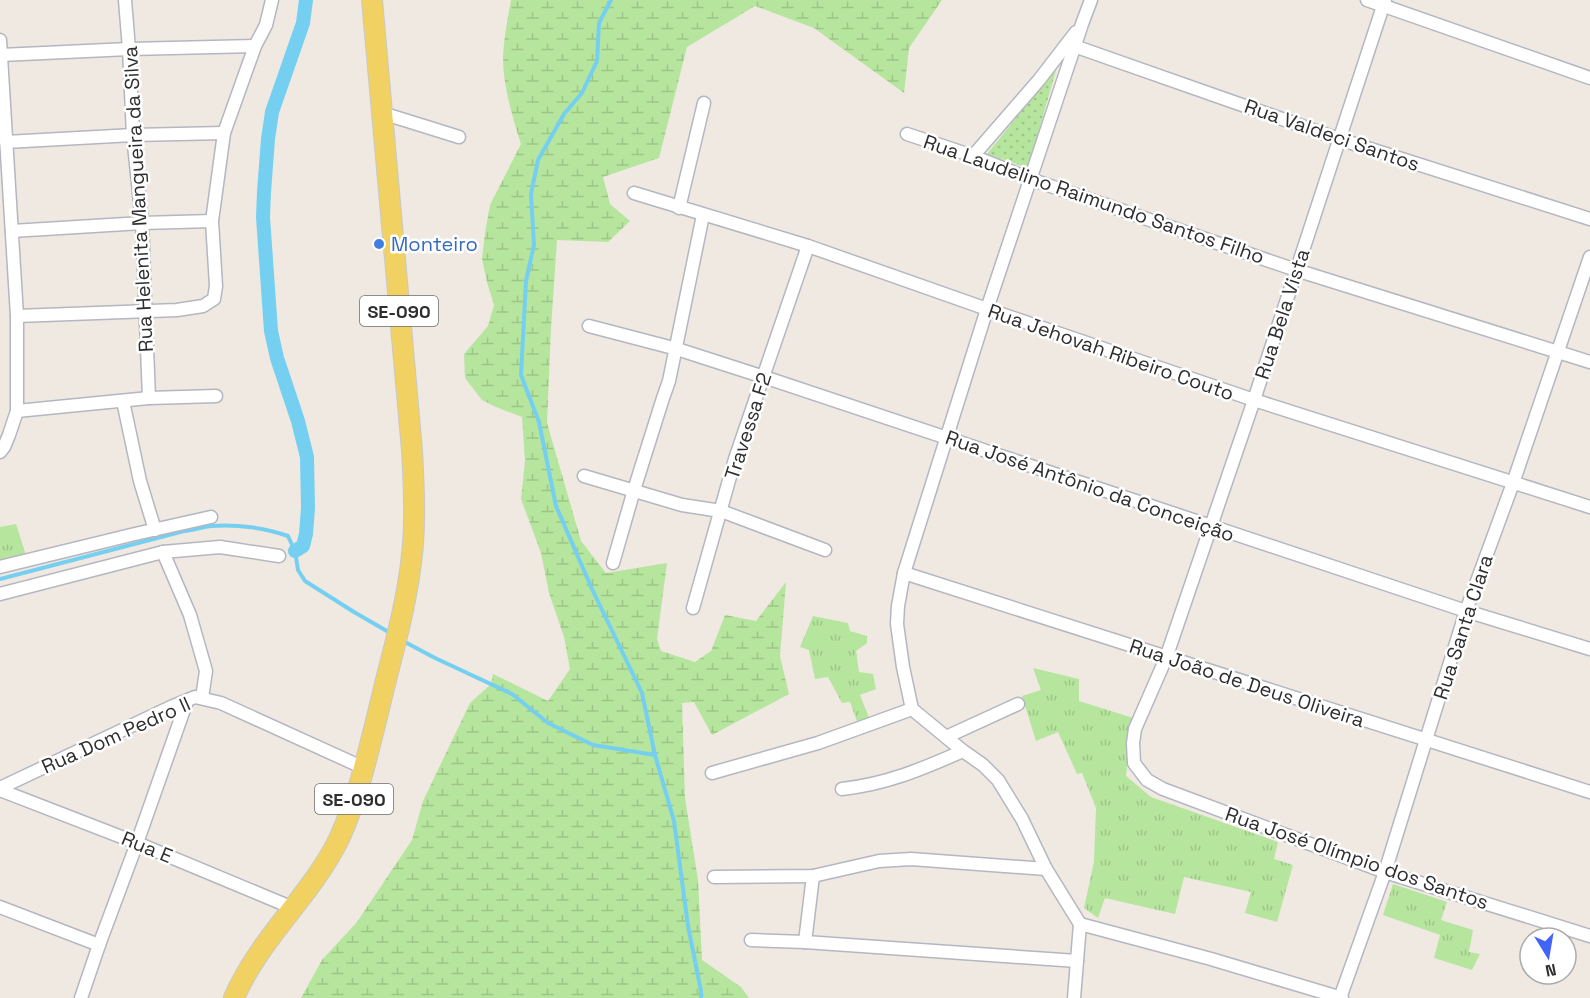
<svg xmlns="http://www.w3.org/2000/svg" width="1590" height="998" viewBox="0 0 1590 998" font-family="'Space Grotesk',sans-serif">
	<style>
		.grass { fill: url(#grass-tufts) }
		.wetland { fill: url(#wetland-marsh) }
		.park { fill: url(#park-dots) }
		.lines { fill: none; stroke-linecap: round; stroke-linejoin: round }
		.stream { stroke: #75cff0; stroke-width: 4 }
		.canal { stroke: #75cff0; stroke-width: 14 }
		.minor-casing { stroke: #b4b7c1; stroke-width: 15 }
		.primary-casing { stroke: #c9c9c9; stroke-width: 22 }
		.minor { stroke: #fff; stroke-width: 12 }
		.primary { stroke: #f2d163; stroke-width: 20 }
		.shop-dot { fill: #3f7fe0; stroke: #fff; stroke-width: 2 }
		.labels { text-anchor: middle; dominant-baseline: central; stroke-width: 5; stroke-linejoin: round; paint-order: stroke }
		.shield { fill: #fff; stroke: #6d6d6d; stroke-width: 1.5 }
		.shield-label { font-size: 18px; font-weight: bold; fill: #2e2e2e }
		.street-label { font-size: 20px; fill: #2e2e2e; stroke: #fff }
		.shop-label { font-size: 20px; fill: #366cbe; stroke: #fff; text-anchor: start }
	</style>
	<defs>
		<pattern id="grass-tufts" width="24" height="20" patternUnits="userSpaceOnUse" patternTransform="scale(1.5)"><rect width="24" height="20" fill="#b6e59e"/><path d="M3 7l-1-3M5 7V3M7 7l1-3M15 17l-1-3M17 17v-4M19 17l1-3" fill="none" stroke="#9dc588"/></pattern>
		<pattern id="wetland-marsh" width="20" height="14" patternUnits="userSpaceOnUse" patternTransform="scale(1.5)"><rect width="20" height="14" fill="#b6e59e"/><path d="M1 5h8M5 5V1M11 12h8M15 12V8" fill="none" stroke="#9dc588"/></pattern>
		<pattern id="park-dots" width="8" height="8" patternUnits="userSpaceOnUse" patternTransform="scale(1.5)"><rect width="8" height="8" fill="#b6e59e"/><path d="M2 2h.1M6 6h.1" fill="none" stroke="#9dc588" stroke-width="1.8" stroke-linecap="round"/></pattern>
	</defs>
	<rect width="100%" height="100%" fill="#efe9e1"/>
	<g class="grass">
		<polygon points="16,524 26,555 0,561 0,527"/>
		<polygon points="813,616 848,623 850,631 867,636 867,643 856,651 859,672 873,674 876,689 860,695 870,720 858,724 850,702 842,703 828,677 815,679 809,650 800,647"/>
		<polygon points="1033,668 1079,679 1079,701 1133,718 1126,776 1151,797 1278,842 1274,859 1293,865 1277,922 1245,913 1251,892 1184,877 1175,914 1105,898 1098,918 1084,908 1094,862 1096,808 1082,773 1077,774 1058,732 1036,741 1022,696 1041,690"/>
		<polygon points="1393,884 1447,902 1441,920 1473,930 1469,952 1480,954 1472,970 1434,958 1440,935 1383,915"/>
	</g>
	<path class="wetland" d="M 511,0 L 942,0 L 909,48 L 904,93 L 814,28 L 755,6 L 687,47 L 659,158 L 603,177 L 610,204 L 630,221 L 608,242 L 557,240 L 551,328 L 547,423 L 581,541 L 606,573 L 667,563 L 657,639 L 661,651 L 695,662 L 711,651 L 725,615 L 756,621 L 786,582 L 780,656 L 789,694 L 712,735 L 694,702 L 682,703 L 685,798 L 698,880 L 702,960 L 741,987 L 749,998 L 301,998 L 322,960 L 357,922 L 412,840 L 423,801 L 470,703 L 491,684 L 493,674 L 548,701 L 570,669 L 564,637 L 549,593 L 541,553 L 521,499 L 525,461 L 522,417 L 496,407 L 482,400 L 465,378 L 464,354 L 488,326 L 494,305 L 487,282 L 482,259 L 485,233 L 490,205 L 521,144 C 514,122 507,99 504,75 C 501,50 507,24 511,0 Z"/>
	<polygon class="park" points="1057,67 1028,168 987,154"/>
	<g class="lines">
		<g class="stream">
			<polyline points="611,0 599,23 597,61 582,93 564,114 538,160 531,194 534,245 526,281 521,375 539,422 556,506 592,589 642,693 655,755 674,821 688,926 701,991 701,998"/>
			<path d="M 0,579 L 184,531 C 193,530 203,527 212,526 C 237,524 266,528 288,536 L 295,551 L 298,570 L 305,581 L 354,612 L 392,634"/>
			<polyline points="403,641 435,658 512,694 548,723 593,745 655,755"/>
		</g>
		<polyline class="canal" points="295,551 303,546 306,534 308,508 307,457 298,421 277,358 271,331 263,217 264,192 268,139 272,112 303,23 306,0"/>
		<defs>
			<g id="minor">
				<polyline points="125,0 129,49 133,135 142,223 149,398"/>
				<polyline points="1367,0 1590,78"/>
				<polyline points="1385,0 1254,400 1166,658 1135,729 1133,743 1134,763 1147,780 1163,789 1385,872 1590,936"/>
				<polyline points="0,40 17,316 17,411 9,435 4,447 0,452"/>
				<polyline points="1074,46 1339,139 1590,219"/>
				<polyline points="1,55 129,49 255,46"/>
				<polyline points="382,113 459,137"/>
				<polyline points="907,134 973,156 1030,179 1296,270 1590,362"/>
				<polyline points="6,142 133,135 224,133"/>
				<polyline points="973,156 1039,80 1076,32"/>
				<polyline points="634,193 808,246 987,309 1254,400 1590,507"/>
				<polyline points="679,208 704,103"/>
				<polyline points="12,231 142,223 212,221"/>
				<polyline points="17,316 177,310 203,306 214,299 216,286 212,221 224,133 255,46 266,25 272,0"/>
				<polyline points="589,326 677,349 764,377 1466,611 1590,649"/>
				<polyline points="123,401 140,481 155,530"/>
				<polyline points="17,411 149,398 216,396"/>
				<polyline points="584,476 682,505 721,511 825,550"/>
				<polyline points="163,552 190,615 206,671 202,698"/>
				<polyline points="613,563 634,490 663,398 669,381 703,215"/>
				<polyline points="0,567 135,534 211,517"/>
				<polyline points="904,573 1590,792"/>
				<polyline points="0,594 163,552 220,547 279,556"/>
				<polyline points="693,608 735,459 808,246"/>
				<polyline points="946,737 1018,704"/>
				<polyline points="712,773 818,743 912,709"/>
				<polyline points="0,788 173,706 195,697 221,703 364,768"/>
				<path d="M 842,789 C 887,784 922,769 963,751"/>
				<polyline points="0,790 137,843 293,908"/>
				<polyline points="714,877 813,876 879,861 911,859 1046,869"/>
				<polyline points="0,907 99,945"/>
				<polyline points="1080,924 1046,869 1022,819 998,780 983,765 963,751 912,709 903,667 897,624 898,606 904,573 987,309 1082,24 1091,0"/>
				<polyline points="1080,924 1211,959 1342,998"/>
				<polyline points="751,940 805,942 1077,961"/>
				<polyline points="805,942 813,876"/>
				<polyline points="81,998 99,945 137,843 187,701"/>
				<polyline points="1074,998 1080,924"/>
				<polyline points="1340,998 1385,872 1466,611 1513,483 1590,257"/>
			</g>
			<path id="primary" d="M 234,998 C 259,939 311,896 339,839 C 358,798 368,753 379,709 C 390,661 405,613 411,563 C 416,526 414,488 412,450 L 372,0"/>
		</defs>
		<use href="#minor" class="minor-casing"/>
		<use href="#primary" class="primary-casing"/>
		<use href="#minor" class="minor"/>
		<use href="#primary" class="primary"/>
	</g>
	<circle class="shop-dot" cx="379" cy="244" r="6"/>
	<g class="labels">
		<g class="shield">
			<rect x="360" y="296" width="78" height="30" rx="4.5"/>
			<rect x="315" y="784" width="78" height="30" rx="4.5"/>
		</g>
		<g class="shield-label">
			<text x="399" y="311">SE-090</text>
			<text x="354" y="799">SE-090</text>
		</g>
		<g class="street-label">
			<text transform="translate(1332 135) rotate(19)">Rua Valdeci Santos</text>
			<text transform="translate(138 199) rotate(-93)">Rua Helenita Mangueira da Silva</text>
			<text transform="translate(1094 199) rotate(19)">Rua Laudelino Raimundo Santos Filho</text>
			<text transform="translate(1282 314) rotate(-72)">Rua Bela Vista</text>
			<text transform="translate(1111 352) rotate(19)">Rua Jehovah Ribeiro Couto</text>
			<text transform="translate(748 426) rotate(-72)">Travessa F2</text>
			<text transform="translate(1090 486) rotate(19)">Rua José Antônio da Conceição</text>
			<text transform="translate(1463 627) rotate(-72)">Rua Santa Clara</text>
			<text transform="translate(1247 683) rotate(18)">Rua João de Deus Oliveira</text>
			<text transform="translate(116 735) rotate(-24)">Rua Dom Pedro II</text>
			<text transform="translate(147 847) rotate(22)">Rua E</text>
			<text transform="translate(1357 858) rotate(19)">Rua José Olímpio dos Santos</text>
		</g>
		<g class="shop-label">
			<text x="391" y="244">Monteiro</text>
		</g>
	</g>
	<g transform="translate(1548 956) rotate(169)"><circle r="28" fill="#ffffff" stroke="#ababab" stroke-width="1.5"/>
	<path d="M0-4.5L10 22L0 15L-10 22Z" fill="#4264fb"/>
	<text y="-9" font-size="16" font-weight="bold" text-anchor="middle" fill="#2e2e2e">N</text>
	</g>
</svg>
